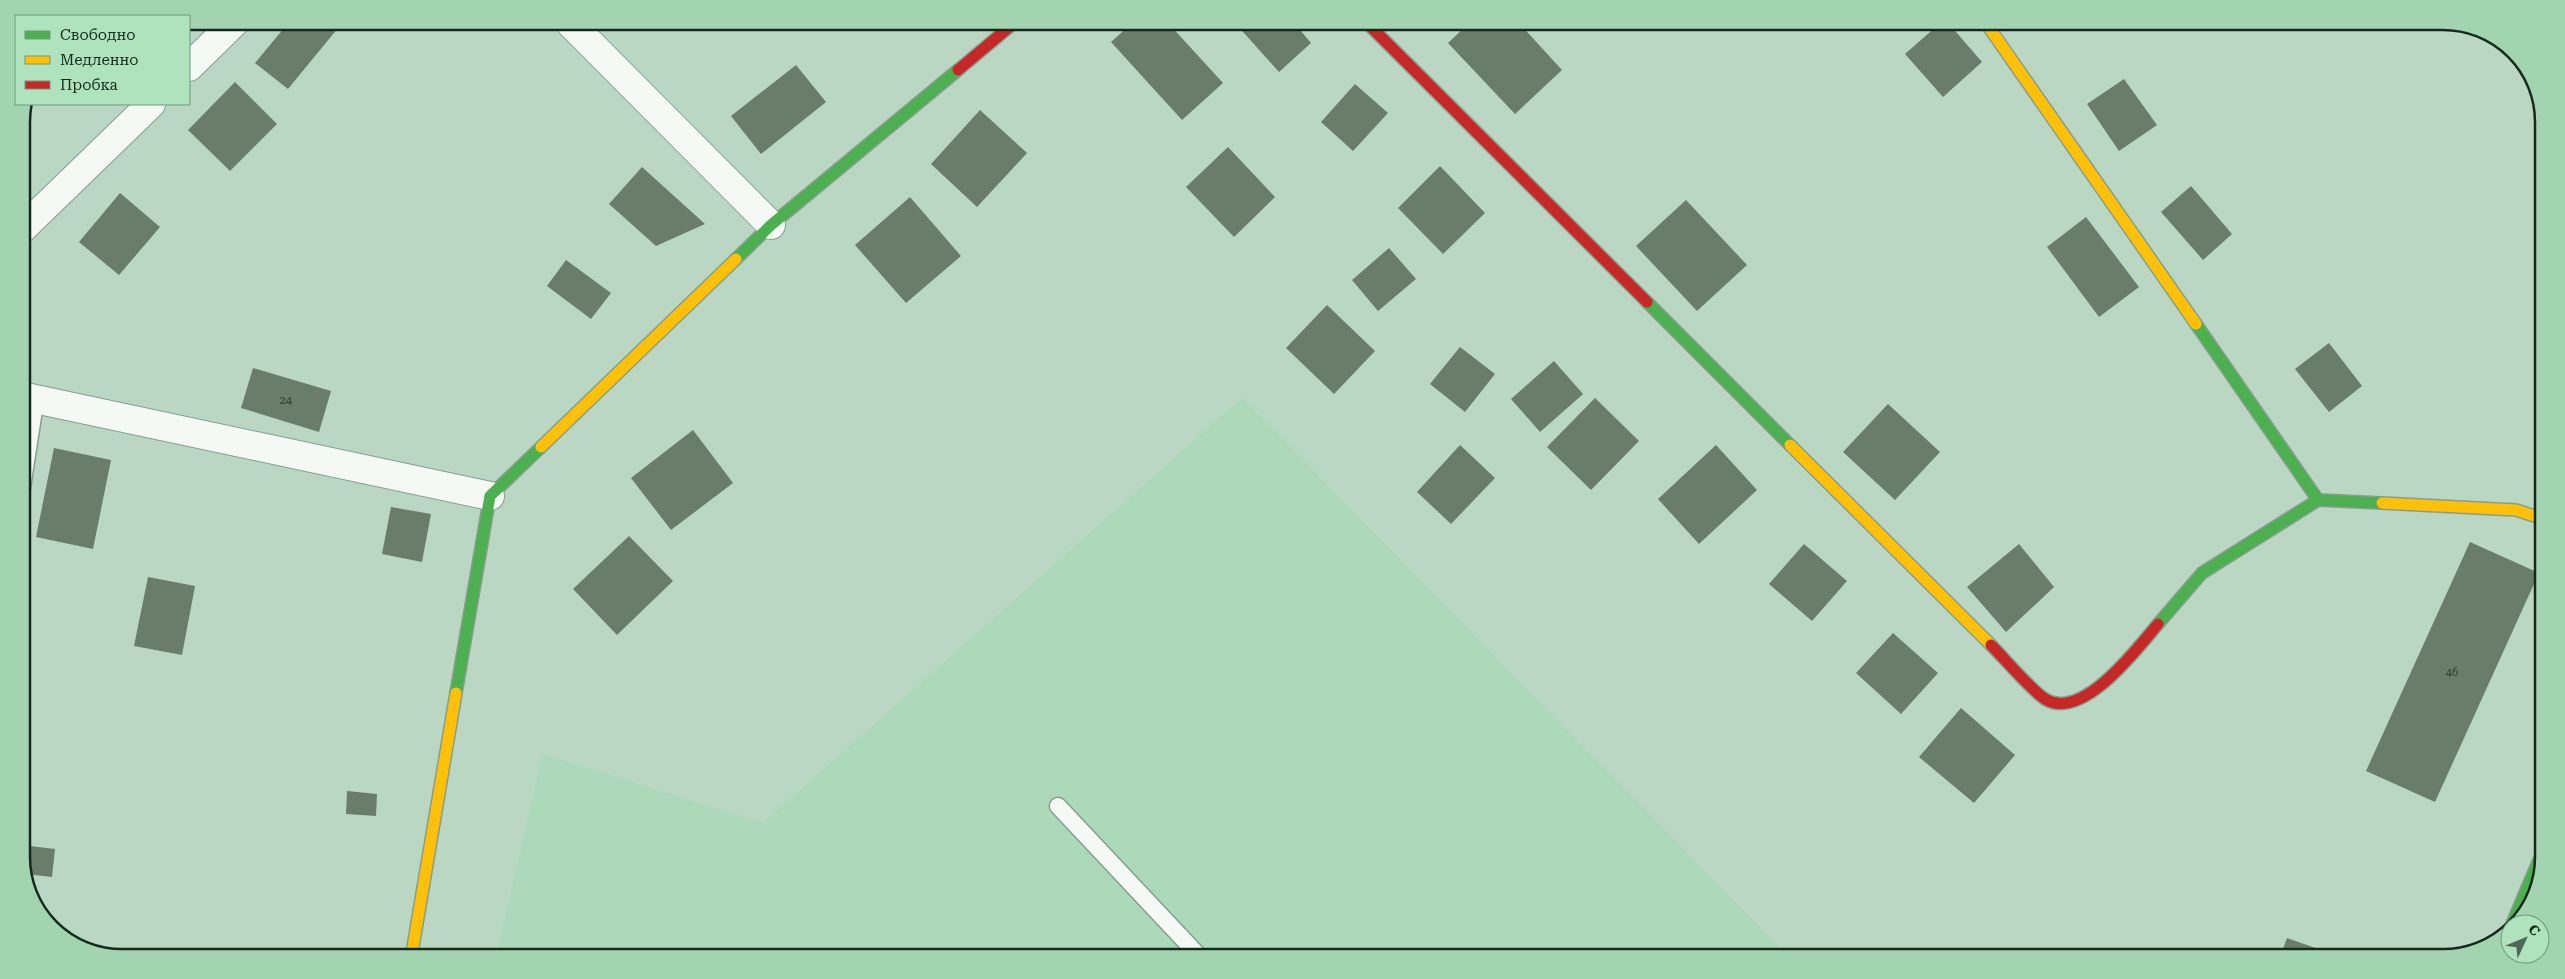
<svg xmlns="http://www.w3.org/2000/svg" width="2565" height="979" viewBox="0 0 2565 979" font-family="'Roboto Serif',serif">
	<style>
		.built { fill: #abd9ba }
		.building { fill: #6a7c6a }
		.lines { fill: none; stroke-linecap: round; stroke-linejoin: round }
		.lane-casing { stroke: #879e8f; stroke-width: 19 }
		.street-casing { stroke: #879e8f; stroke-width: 30 }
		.fast-casing { stroke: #879e8f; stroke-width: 14 }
		.slow-casing { stroke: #879e8f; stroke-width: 14 }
		.jam-casing { stroke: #879e8f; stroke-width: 14 }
		.lane { stroke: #f5f9f6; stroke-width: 16 }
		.street { stroke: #f5f9f6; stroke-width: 28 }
		.fast { stroke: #4caf50; stroke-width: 11 }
		.slow { stroke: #ffc107; stroke-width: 11 }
		.jam { stroke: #c62828; stroke-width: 11 }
		.labels { text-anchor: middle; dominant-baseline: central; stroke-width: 5; stroke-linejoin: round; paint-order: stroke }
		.number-label { font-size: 11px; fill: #2a3e30 }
		.rim { fill: none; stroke: #152a1c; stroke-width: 2.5 }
	</style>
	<rect width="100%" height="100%" fill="#bad7c3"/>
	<polygon class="built" points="1242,398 1788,956 497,953 543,754 763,823"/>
	<g class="building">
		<polygon points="289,22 331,22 338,28 288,89 255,63"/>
		<polygon points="1131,24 1169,24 1223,83 1182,120 1111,42"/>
		<polygon points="1236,24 1295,24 1311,43 1279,72"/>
		<polygon points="1468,24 1520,24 1562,70 1515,114 1448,43"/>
		<polygon points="1938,25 1950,25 1982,62 1943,97 1905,54"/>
		<polygon points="796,65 826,102 761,154 731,116"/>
		<polygon points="2124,79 2157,125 2119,151 2087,104"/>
		<polygon points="235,82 277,124 230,171 188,130"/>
		<polygon points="1355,84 1388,113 1353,151 1321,122"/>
		<polygon points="980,110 1027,153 977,207 931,164"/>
		<polygon points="1228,147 1275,197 1234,237 1186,187"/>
		<polygon points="1440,166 1485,213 1443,254 1398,208"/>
		<polygon points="642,167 705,224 656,246 609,204"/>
		<polygon points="2191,186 2232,234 2203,260 2161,212"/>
		<polygon points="120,193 160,227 119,275 79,242"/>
		<polygon points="910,197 961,256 906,303 855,245"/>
		<polygon points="1686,200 1747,265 1697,311 1636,246"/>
		<polygon points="2086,217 2139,287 2099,317 2047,247"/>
		<polygon points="1389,248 1416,279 1378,311 1352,280"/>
		<polygon points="566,260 611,293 591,319 547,286"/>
		<polygon points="1327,305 1375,351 1334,394 1286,348"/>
		<polygon points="2329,343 2362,386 2329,412 2295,369"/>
		<polygon points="1460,347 1495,374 1465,412 1430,384"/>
		<polygon points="1554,361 1583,394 1540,432 1511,399"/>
		<polygon points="253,368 331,391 319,432 241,408"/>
		<polygon points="1595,398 1639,441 1591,490 1547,447"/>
		<polygon points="1888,404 1940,452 1895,500 1843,452"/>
		<polygon points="693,430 733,483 671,530 631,478"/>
		<polygon points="1460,445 1495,478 1451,524 1417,492"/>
		<polygon points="1716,445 1757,490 1699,544 1658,499"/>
		<polygon points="54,448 111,460 93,549 36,537"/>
		<polygon points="391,507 431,514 422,562 382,554"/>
		<polygon points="629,536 673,581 617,635 573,589"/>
		<polygon points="2470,542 2539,573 2435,802 2366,771"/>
		<polygon points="1804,544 1847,581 1812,621 1769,584"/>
		<polygon points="2019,544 2054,587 2006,632 1967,587"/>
		<polygon points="148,577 195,586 182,655 134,646"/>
		<polygon points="1893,633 1938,673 1901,714 1856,673"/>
		<polygon points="1961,708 2015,755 1974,803 1919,757"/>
		<polygon points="347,791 377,794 376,816 346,814"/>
		<polygon points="21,845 55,849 52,877 25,874 21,864"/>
		<polygon points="2287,938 2341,957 2341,958 2280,957"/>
	</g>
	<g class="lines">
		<defs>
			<g id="lane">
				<polyline points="21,494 36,397"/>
				<polyline points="1058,806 1198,955"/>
			</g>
			<g id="street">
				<polyline points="569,22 771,225"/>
				<polyline points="189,67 235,22"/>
				<polyline points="21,230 151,104"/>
				<polyline points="21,396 490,496"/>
			</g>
			<g id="fast">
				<polyline points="736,259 771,225 958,70"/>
				<polyline points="1647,302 1790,445"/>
				<polyline points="2196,324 2318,500 2382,503"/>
				<polyline points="2158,624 2202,573 2318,500"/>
				<polyline points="456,693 490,496 541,447"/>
				<polyline points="2512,924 2539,860"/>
			</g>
			<g id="slow">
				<polyline points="1988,26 2196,324"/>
				<polyline points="1790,445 1991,645"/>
				<polyline points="541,447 736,259"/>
				<polyline points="2382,503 2516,510 2541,518"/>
				<polyline points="412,953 456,693"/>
			</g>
			<g id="jam">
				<polyline points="1368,24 1647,302"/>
				<polyline points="958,70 1014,23"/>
				<path d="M 1991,645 C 2004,658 2031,690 2045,699 C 2082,722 2137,649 2158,624"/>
			</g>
		</defs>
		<use href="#lane" class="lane-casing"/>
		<use href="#street" class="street-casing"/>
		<use href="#fast" class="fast-casing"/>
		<use href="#slow" class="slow-casing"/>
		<use href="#jam" class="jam-casing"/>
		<use href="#lane" class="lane"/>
		<use href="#street" class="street"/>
		<use href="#fast" class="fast"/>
		<use href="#slow" class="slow"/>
		<use href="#jam" class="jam"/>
	</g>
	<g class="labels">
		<g class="number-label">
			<text x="286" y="400">24</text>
			<text x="2452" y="672">46</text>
		</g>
	</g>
	<path d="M0 0H2565V979H0ZM122 30H2443A92 92 0 0 1 2535 122V857A92 92 0 0 1 2443 949H122A92 92 0 0 1 30 857V122A92 92 0 0 1 122 30Z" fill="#a2d4b1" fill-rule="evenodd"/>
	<path class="rim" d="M122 30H2443A92 92 0 0 1 2535 122V857A92 92 0 0 1 2443 949H122A92 92 0 0 1 30 857V122A92 92 0 0 1 122 30Z"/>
	<rect x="15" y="15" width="175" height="90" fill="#aee3be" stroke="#71997d"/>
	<rect x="25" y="31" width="25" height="8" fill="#4caf50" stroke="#71997d"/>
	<text x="60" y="40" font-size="15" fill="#152a1c">Свободно</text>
	<rect x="25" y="56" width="25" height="8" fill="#ffc107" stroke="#71997d"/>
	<text x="60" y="65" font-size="15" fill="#152a1c">Медленно</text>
	<rect x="25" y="81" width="25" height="8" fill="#c62828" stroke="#71997d"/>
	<text x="60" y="90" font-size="15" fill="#152a1c">Пробка</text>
	<g transform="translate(2525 939) rotate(46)"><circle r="24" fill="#aee3be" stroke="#71997d"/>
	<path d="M0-4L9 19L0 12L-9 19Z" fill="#4f6756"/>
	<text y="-8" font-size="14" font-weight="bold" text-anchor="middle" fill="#152a1c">С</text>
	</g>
</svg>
